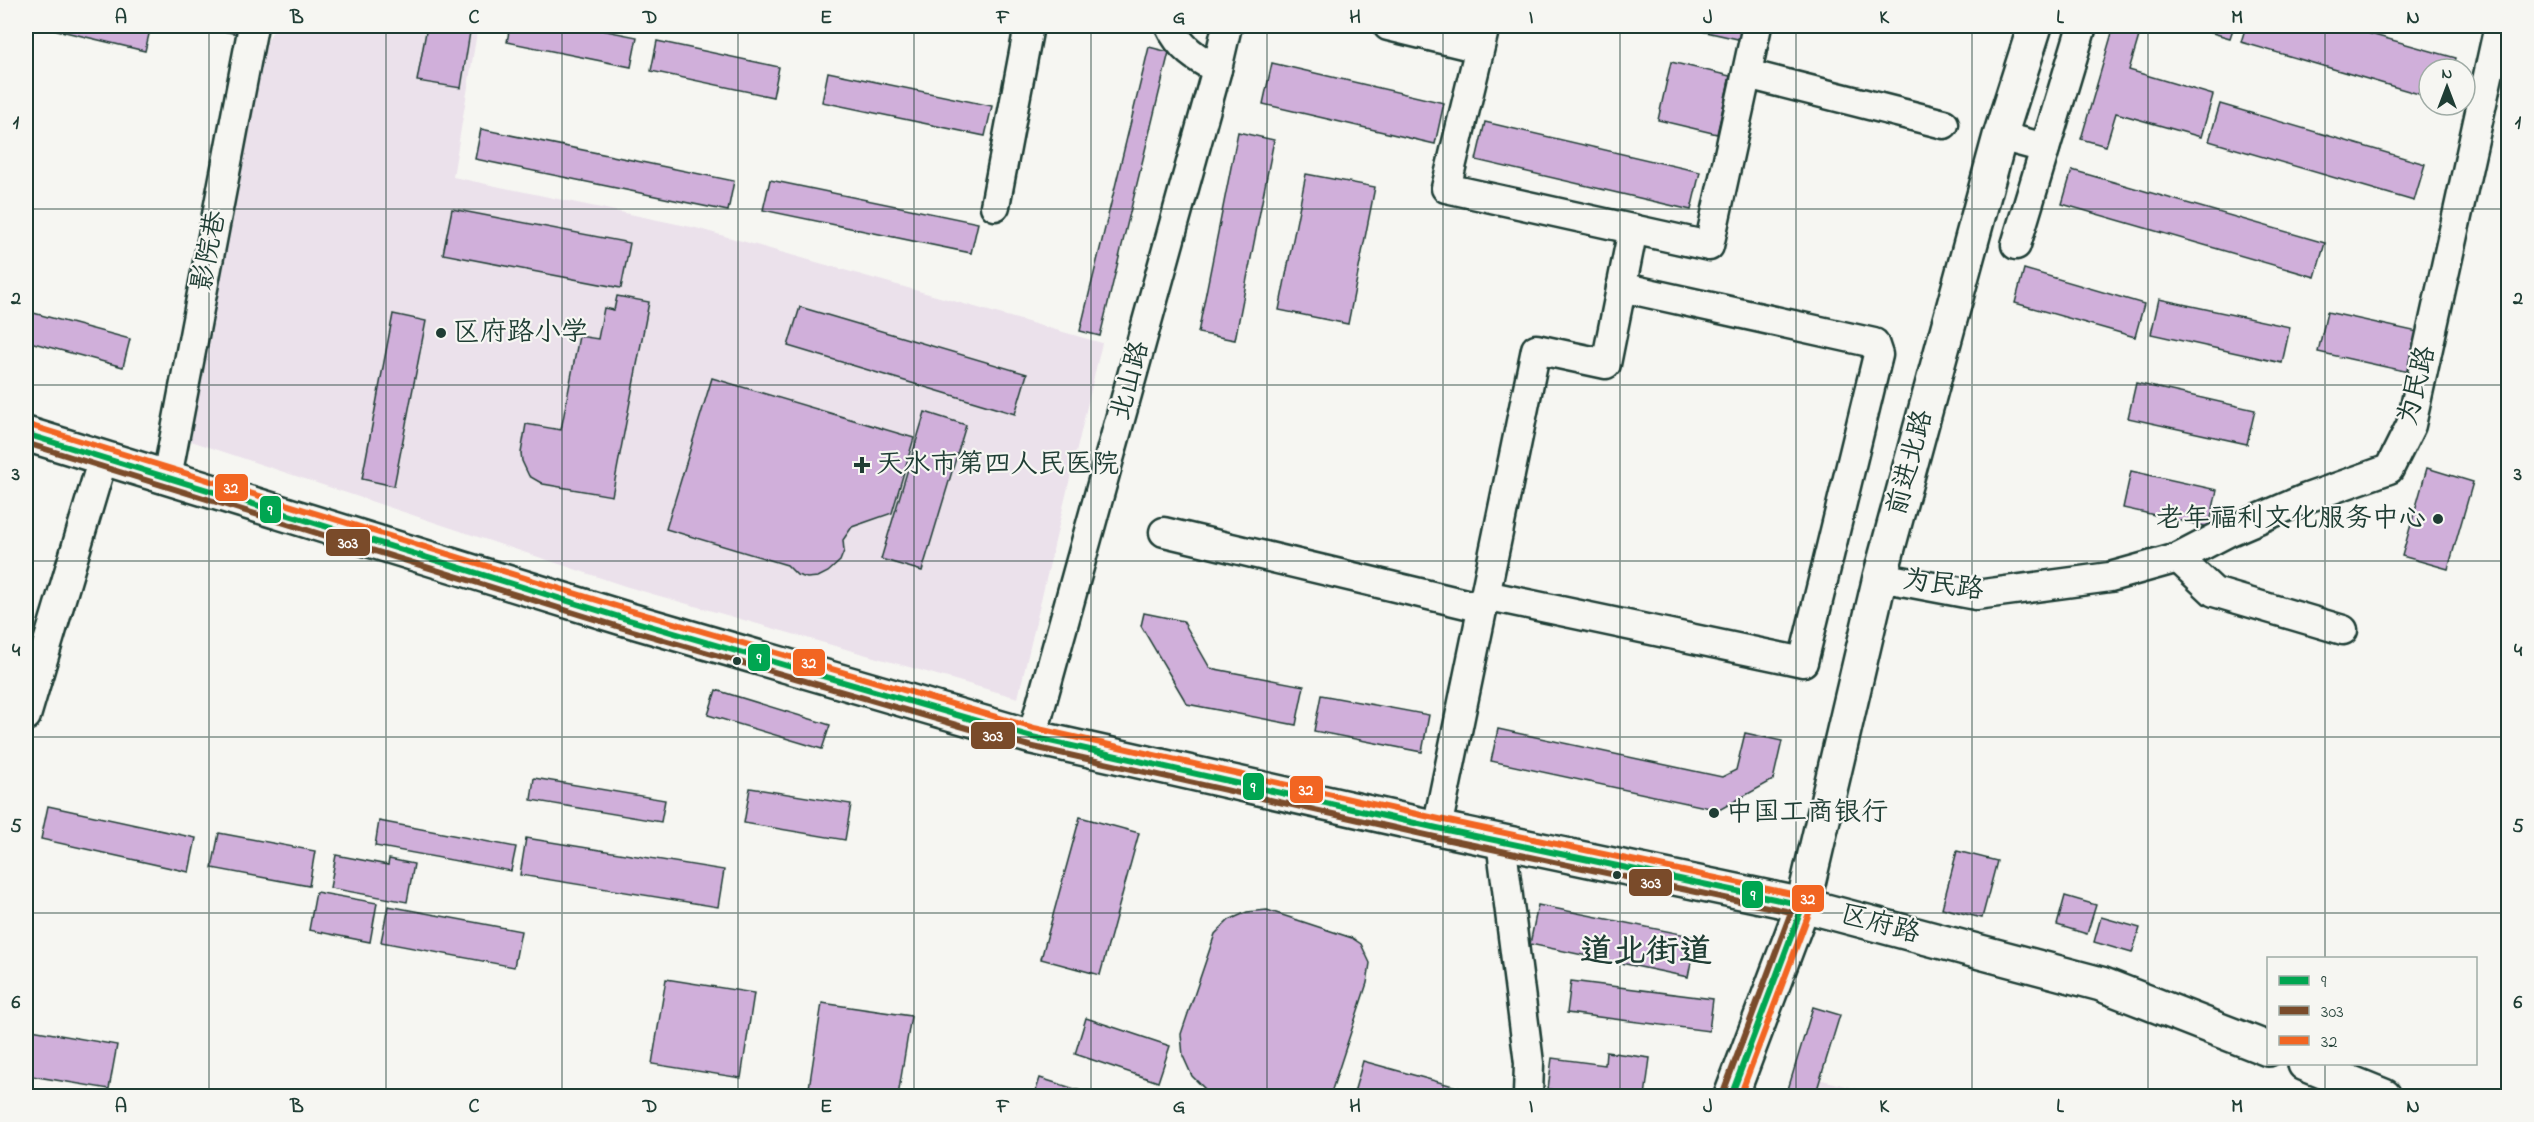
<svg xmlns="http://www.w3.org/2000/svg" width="2534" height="1122" viewBox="0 0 2534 1122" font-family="'Indie Flower','LXGW WenKai TC',sans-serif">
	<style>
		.built { fill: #ebe1eb }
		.building { fill: #d0afda; stroke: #1f3d34; stroke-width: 1.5 }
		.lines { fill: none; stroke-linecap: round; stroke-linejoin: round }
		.minor-casing { stroke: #1f3d34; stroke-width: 33 }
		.major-casing { stroke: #1f3d34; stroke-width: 38 }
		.minor { stroke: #f6f6f2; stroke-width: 28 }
		.major { stroke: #f6f6f2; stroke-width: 33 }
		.bus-1-casing { stroke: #f6f6f2; stroke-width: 10 }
		.bus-2-casing { stroke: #f6f6f2; stroke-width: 10 }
		.bus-3-casing { stroke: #f6f6f2; stroke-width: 10 }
		.bus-1 { stroke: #00a651; stroke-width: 6 }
		.bus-2 { stroke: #7a4b2a; stroke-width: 6 }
		.bus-3 { stroke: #f26522; stroke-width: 6 }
		.grid { fill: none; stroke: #1f3d34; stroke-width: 1.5; stroke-opacity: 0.55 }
		.poi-dot { fill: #1f3d34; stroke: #f6f6f2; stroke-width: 2 }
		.labels { text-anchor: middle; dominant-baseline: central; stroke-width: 4.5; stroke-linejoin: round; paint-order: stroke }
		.street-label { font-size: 27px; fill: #1f3d34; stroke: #f6f6f2 }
		.poi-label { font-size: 27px; fill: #1f3d34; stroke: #f6f6f2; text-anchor: start }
		.district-label { font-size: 33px; font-weight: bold; fill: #1f3d34; stroke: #f6f6f2 }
		.line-badge { stroke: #f6f6f2; stroke-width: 2 }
		.badge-label { font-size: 16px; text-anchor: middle; font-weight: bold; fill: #fff }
		.neatline { fill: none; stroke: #1f3d34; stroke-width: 2 }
		.grid-label { font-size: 20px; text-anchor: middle; font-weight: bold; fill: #1f3d34 }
	</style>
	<rect width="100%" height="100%" fill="#f6f6f2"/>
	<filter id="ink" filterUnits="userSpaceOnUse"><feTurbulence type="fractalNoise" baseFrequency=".0167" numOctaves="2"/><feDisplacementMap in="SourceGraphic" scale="12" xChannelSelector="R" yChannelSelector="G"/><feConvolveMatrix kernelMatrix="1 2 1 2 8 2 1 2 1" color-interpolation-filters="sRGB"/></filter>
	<g filter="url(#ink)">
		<g class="built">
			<polygon points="276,26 478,26 453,177 696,228 1102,343 1018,698 628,587 185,439 264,46"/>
			<polygon points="1810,1077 1887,1096 1804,1096"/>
		</g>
		<g class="building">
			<polygon points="40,26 151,26 145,51"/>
			<polygon points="199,26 240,26 238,34"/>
			<polygon points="427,26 471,26 461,88 417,81"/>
			<polygon points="510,26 581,26 637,37 631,67 507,42"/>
			<polygon points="1679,26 1750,26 1747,41"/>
			<polygon points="2114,26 2142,26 2129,70 2213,95 2201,137 2116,113 2106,146 2081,139"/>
			<polygon points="2188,26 2234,26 2230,38"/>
			<polygon points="2246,26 2342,26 2456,58 2453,69 2429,69 2429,97 2241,42"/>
			<polygon points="657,41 779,67 773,97 651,71"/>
			<polygon points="1149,47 1169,52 1100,336 1080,331"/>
			<polygon points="1671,62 1730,76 1717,134 1658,120"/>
			<polygon points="1272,63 1444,103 1435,144 1263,104"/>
			<polygon points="828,72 992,106 985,136 822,102"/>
			<polygon points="2220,104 2425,164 2414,201 2209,141"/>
			<polygon points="1485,122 1700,172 1691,210 1476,160"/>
			<polygon points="481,129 734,181 728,211 475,159"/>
			<polygon points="1238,132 1274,140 1235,340 1198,333"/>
			<polygon points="2072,170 2325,243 2315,277 2062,204"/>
			<polygon points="1306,174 1375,187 1348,324 1279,310"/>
			<polygon points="770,180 978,223 971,253 763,210"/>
			<polygon points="452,209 630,243 621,288 443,254"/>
			<polygon points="2024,269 2144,304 2135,337 2015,303"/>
			<polygon points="617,296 649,302 612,496 543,484 529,476 522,461 521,453 526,424 561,430 579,336 598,339 604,308 614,310"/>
			<polygon points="2159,299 2290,327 2282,363 2151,334"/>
			<polygon points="800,307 1027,374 1015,414 788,346"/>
			<polygon points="26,311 130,339 123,367 26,341"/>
			<polygon points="2327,312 2427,334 2418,374 2318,352"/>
			<polygon points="393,314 426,321 394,486 362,479"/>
			<polygon points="712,378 914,438 892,513 852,527 843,540 844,551 840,561 828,572 818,577 807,578 797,575 787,565 666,529"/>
			<polygon points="2136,383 2255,410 2247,444 2128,418"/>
			<polygon points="925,412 966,425 922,571 881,559"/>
			<polygon points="2427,468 2473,482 2448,569 2402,556"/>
			<polygon points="2131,471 2217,490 2209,527 2123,508"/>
			<polygon points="1144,613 1183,621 1210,668 1304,686 1296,725 1187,704 1141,626"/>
			<polygon points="716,690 830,725 822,749 708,715"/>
			<polygon points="1321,695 1429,715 1422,752 1314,731"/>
			<polygon points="1498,729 1722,777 1736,770 1745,733 1782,741 1773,780 1719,810 1491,761"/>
			<polygon points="534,778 665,800 661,822 531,800"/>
			<polygon points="750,788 851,804 845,840 744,823"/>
			<polygon points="48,806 196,838 189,872 41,839"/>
			<polygon points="1080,817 1139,833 1100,975 1041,959"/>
			<polygon points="379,821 516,847 511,871 375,846"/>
			<polygon points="219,833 315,851 309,886 212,868"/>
			<polygon points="526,838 724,870 718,907 520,875"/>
			<polygon points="1957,851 1997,861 1982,918 1942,908"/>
			<polygon points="336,855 388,865 389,859 414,864 407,902 330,888"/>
			<polygon points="316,892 377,903 370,942 309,930"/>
			<polygon points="2065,896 2096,905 2087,934 2057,925"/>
			<polygon points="1538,905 1696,937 1688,977 1530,944"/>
			<polygon points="388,906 521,931 514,967 381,942"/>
			<polygon points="1267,910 1352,938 1361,944 1370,963 1367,983 1330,1096 1220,1096 1208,1092 1192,1076 1183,1056 1181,1034 1215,934 1229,920 1247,912"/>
			<polygon points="2101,917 2140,928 2132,953 2094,942"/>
			<polygon points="666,979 754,993 741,1078 652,1064"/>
			<polygon points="1571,981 1713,999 1709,1031 1567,1013"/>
			<polygon points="822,1003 911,1016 898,1096 863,1096 809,1088"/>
			<polygon points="1813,1007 1840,1015 1815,1096 1786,1096"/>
			<polygon points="1086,1018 1170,1046 1158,1082 1075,1054"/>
			<polygon points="26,1029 117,1045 109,1089 26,1075"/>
			<polygon points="1606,1052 1650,1058 1645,1096 1601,1096 1548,1089 1552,1058 1605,1065"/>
			<polygon points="1363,1061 1489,1096 1353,1096"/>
			<polygon points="1040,1078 1097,1096 1034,1096"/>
		</g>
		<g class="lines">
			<defs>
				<g id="minor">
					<path d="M 1170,26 C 1180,48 1196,58 1217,69"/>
					<polyline points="1388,26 1479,48"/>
					<polyline points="1485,26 1446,188 1709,246 1757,26"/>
					<polyline points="1747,74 1944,124"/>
					<polyline points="2000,136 2045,148"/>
					<polyline points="995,206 1029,26"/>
					<polyline points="2016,245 2082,26"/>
					<polyline points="167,477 253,26"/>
					<polyline points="1164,532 1483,608"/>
					<polyline points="2178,558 2214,592 2343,630"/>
					<polyline points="1880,577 1976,595 2110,577 2178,558 2228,532 2307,498 2389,469 2411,425 2499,26"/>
					<polyline points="1485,595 1803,662 1878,355 1874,343 1621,287"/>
					<polyline points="26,716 103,458"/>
					<polyline points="1032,737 1217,69 1227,26"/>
					<polyline points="1437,828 1536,349 1606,364 1633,229"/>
					<polyline points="1501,841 1529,1063 1528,1096"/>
				</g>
				<g id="major">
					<polyline points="26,434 626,619 1032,737 1437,828 1803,905 2101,984 2268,1049"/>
					<polyline points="2305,1064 2384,1096"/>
					<polyline points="1731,1096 1803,905 1880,577 2000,136 2035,26"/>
				</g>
			</defs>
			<use href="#minor" class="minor-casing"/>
			<use href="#major" class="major-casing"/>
			<use href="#minor" class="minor"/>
			<use href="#major" class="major"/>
			<defs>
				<polyline id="bus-1" points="26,434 626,619 1032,737 1437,828 1803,905 1731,1096"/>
				<polyline id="bus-2" points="26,443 623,628 1029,746 1435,837 1791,912 1723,1093"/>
				<polyline id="bus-3" points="29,425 629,610 1034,728 1439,819 1806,897 1811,901 1811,908 1740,1096"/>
			</defs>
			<use href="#bus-1" class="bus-1-casing"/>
			<use href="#bus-2" class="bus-2-casing"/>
			<use href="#bus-3" class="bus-3-casing"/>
			<use href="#bus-1" class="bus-1"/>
			<use href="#bus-2" class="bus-2"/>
			<use href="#bus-3" class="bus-3"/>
		</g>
	</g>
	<path class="grid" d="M 209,26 L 209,1096M 386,26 L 386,1096M 562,26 L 562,1096M 738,26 L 738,1096M 914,26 L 914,1096M 1091,26 L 1091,1096M 1267,26 L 1267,1096M 1443,26 L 1443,1096M 1620,26 L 1620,1096M 1796,26 L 1796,1096M 1972,26 L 1972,1096M 2148,26 L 2148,1096M 2325,26 L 2325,958M 26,209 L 2508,209M 26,385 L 2508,385M 26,561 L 2508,561M 26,737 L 2508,737M 26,913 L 2508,913M 2325,1064 L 2325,1096"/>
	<g class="poi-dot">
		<circle cx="441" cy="333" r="6"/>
		<path d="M859 456h6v6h6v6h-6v6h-6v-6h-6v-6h6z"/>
		<circle cx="2438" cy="519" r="6"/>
		<circle cx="737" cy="661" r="5"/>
		<circle cx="1714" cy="813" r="6"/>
		<circle cx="1617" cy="875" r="5"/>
	</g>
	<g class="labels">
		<g class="street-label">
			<text transform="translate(210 251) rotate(-79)">影院巷</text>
			<text transform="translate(1131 381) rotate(-75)">北山路</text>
			<text transform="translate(2418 386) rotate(-76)">为民路</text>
			<text transform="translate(1911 463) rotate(-75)">前进北路</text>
			<text transform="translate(1943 586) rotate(8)">为民路</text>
			<text transform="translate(1880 925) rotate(15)">区府路</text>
		</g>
		<g class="poi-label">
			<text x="453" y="333">区府路小学</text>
			<text x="876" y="465">天水市第四人民医院</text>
			<text x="2426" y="519" text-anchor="end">老年福利文化服务中心</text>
			<text x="1726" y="813">中国工商银行</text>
		</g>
		<g class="district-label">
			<text x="1646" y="953">道北街道</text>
		</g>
	</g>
	<g class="line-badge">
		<rect x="214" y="473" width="35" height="29" rx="6" fill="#f26522"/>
		<rect x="259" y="495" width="23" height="29" rx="6" fill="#00a651"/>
		<rect x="325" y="528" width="46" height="29" rx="6" fill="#7a4b2a"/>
		<rect x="747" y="643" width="24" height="29" rx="6" fill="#00a651"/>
		<rect x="792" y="648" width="34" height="29" rx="6" fill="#f26522"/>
		<rect x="970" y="721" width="46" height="29" rx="6" fill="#7a4b2a"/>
		<rect x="1242" y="772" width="23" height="29" rx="6" fill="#00a651"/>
		<rect x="1289" y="775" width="35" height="29" rx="6" fill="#f26522"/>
		<rect x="1628" y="868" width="45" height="29" rx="6" fill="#7a4b2a"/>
		<rect x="1741" y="880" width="23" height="29" rx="6" fill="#00a651"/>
		<rect x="1791" y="884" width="34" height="29" rx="6" fill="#f26522"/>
	</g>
	<g class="badge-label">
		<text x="231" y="493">32</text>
		<text x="270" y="515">9</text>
		<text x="348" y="548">303</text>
		<text x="759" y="663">9</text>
		<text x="809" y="668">32</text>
		<text x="993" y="741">303</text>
		<text x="1253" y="792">9</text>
		<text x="1306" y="795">32</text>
		<text x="1651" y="888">303</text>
		<text x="1753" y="900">9</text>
		<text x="1808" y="904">32</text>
	</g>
	<rect width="2534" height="1122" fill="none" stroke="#f6f6f2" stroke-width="66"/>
	<rect x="2267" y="957" width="210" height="108" fill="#f6f6f2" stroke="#a0aca6" stroke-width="1.5"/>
	<rect x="2279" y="976" width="30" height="9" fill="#00a651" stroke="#a0aca6" stroke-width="1.5"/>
	<text x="2321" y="987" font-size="18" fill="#1f3d34">9</text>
	<rect x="2279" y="1006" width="30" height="9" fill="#7a4b2a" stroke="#a0aca6" stroke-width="1.5"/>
	<text x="2321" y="1017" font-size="18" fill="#1f3d34">303</text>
	<rect x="2279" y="1036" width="30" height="9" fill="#f26522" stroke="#a0aca6" stroke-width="1.5"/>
	<text x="2321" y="1047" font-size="18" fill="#1f3d34">32</text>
	<g transform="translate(2447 87)"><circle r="28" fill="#f6f6f2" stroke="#a0aca6" stroke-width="1.5"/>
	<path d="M0-4.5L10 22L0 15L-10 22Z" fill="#1f3d34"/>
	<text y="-9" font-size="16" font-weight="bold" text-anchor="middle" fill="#1f3d34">N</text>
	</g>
	<rect x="33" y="33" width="2468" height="1056" class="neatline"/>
	<g class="grid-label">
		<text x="121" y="23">A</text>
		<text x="297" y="23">B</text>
		<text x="474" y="23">C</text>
		<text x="650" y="23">D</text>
		<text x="826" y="23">E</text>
		<text x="1003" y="23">F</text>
		<text x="1179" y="23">G</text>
		<text x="1355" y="23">H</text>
		<text x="1531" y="23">I</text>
		<text x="1708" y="23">J</text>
		<text x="1884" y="23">K</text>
		<text x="2060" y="23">L</text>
		<text x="2237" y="23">M</text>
		<text x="2413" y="23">N</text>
		<text x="16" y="128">1</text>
		<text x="2518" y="128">1</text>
		<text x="16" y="304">2</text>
		<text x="2518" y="304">2</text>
		<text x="16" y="480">3</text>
		<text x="2518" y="480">3</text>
		<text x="16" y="656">4</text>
		<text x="2518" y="656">4</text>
		<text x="16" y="832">5</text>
		<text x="2518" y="832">5</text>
		<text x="16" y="1008">6</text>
		<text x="2518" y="1008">6</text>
		<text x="121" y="1112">A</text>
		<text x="297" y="1112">B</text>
		<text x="474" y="1112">C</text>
		<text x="650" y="1112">D</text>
		<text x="826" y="1112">E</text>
		<text x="1003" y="1112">F</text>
		<text x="1179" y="1112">G</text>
		<text x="1355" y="1112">H</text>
		<text x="1531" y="1112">I</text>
		<text x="1708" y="1112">J</text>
		<text x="1884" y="1112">K</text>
		<text x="2060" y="1112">L</text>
		<text x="2237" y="1112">M</text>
		<text x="2413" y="1112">N</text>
	</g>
</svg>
